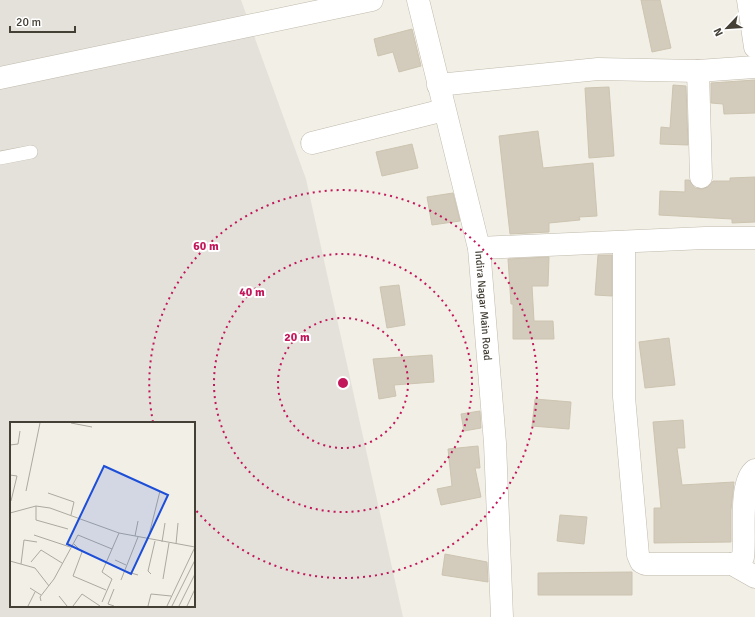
<svg xmlns="http://www.w3.org/2000/svg" width="755" height="617" viewBox="0 0 755 617" font-family="Signika,sans-serif">
	<style>
		.industrial { fill: #e4e1db; fill-rule: evenodd }
		.building { fill: #d3cbbc; stroke: #cdc4b0 }
		.lines { fill: none; stroke-linecap: round; stroke-linejoin: round }
		.service-casing { stroke: #c0baac; stroke-width: 14 }
		.minor-casing { stroke: #c0baac; stroke-width: 23 }
		.service { stroke: #fff; stroke-width: 13 }
		.minor { stroke: #fff; stroke-width: 22 }
		.ring { fill: none; stroke: #c2185b; stroke-width: 2; stroke-dasharray: 2 4 }
		.labels { text-anchor: middle; dominant-baseline: central; stroke-width: 4; stroke-linejoin: round; paint-order: stroke }
		.street-label { font-size: 11px; fill: #444036; stroke: #fff }
		.inset-road { fill: none; stroke: #aca9a0; stroke-width: 1 }
		.view { fill: #1d4ed8; fill-opacity: 0.15; stroke: #1d4ed8; stroke-width: 2 }
		.inset-edge { fill: none; stroke: #444036; stroke-width: 2 }
		.centre { fill: #c2185b; stroke: #fff; stroke-width: 2 }
		.ring-label { font-size: 12px; text-anchor: middle; font-weight: bold; fill: #c2185b; stroke: #fff; stroke-width: 4; stroke-linejoin: round; paint-order: stroke }
	</style>
	<rect width="100%" height="100%" fill="#f2efe6"/>
	<path class="industrial" d="M 0,0 L 241,0 L 306,179 L 403,617 L 0,617 ZM 11,423 L 194,423 L 194,606 L 11,606 Z"/>
	<g class="building">
		<polygon points="641,0 660,0 671,48 652,52"/>
		<polygon points="412,29 421,66 399,72 393,52 378,56 374,39"/>
		<polygon points="755,80 755,113 724,114 723,104 711,103 711,83"/>
		<polygon points="673,85 686,86 688,145 660,144 661,127 670,128"/>
		<polygon points="609,87 614,156 589,158 585,88"/>
		<polygon points="538,131 543,168 593,163 597,216 579,217 580,220 549,223 549,232 510,234 499,136"/>
		<polygon points="412,144 418,168 382,176 376,152"/>
		<polygon points="755,177 755,222 732,223 732,219 659,215 660,191 685,192 685,180 689,180 695,188 702,189 708,187 713,181 730,181 730,178"/>
		<polygon points="453,193 460,221 432,225 427,197"/>
		<polygon points="598,255 612,255 612,296 595,295"/>
		<polygon points="549,257 548,286 532,286 534,321 553,321 554,339 513,339 513,304 511,304 508,259"/>
		<polygon points="399,285 405,325 387,328 380,287"/>
		<polygon points="669,338 675,385 645,388 639,342"/>
		<polygon points="432,355 434,382 394,385 396,396 379,399 373,359"/>
		<polygon points="535,399 571,402 569,429 532,426"/>
		<polygon points="480,411 481,428 464,431 461,414"/>
		<polygon points="683,420 685,448 677,448 682,485 734,482 731,510 731,542 654,543 654,508 661,508 653,422"/>
		<polygon points="478,446 480,468 475,468 481,497 441,505 437,489 452,486 448,449"/>
		<polygon points="560,515 587,517 584,544 557,541"/>
		<polygon points="445,554 487,562 488,582 442,575"/>
		<polygon points="632,572 632,595 538,595 538,573"/>
	</g>
	<g class="lines">
		<defs>
			<polyline id="service" points="0,158 31,152"/>
			<g id="minor">
				<path id="s1" d="M 418,0 L 479,248 L 495,443 L 502,617"/>
				<polyline points="748,0 755,47"/>
				<polyline points="698,71 701,177"/>
				<polyline points="0,78 372,0"/>
				<polyline points="438,85 598,69 698,71 755,67"/>
				<polyline points="312,143 444,110"/>
				<polyline points="624,242 624,397 638,555 641,562 645,564 732,564 755,577"/>
				<polyline points="479,248 705,238 755,238"/>
				<path d="M 732,564 L 741,561 L 743,557 C 746,537 738,482 755,470"/>
			</g>
		</defs>
		<use href="#service" class="service-casing"/>
		<use href="#minor" class="minor-casing"/>
		<use href="#service" class="service"/>
		<use href="#minor" class="minor"/>
	</g>
	<g class="ring">
		<circle cx="343" cy="383" r="65"/>
		<circle cx="343" cy="383" r="129"/>
		<path d="M153 422A194 194 0 1 1 194 508"/>
	</g>
	<g class="labels">
		<g class="street-label">
			<text stroke="none"><textPath href="#s1" startOffset="313">Indira Nagar Main Road</textPath></text>
		</g>
	</g>
	<g transform="translate(10 422)">
		<rect width="185" height="185" fill="#f2efe6"/>
		<path class="inset-road" d="M 61,1 L 82,5M 0,23 L 8,22 L 10,9M 0,53 L 7,54 L 1,79M 16,69 L 30,1M 38,71 L 64,80 L 61,93M 26,84 L 26,98 L 58,107M 0,91 L 26,84 L 40,86 L 109,111 L 185,125M 24,113 L 60,125M 125,114 L 128,99M 138,117 L 150,69M 152,120 L 155,101M 64,122 L 72,130 L 63,154 L 96,168M 166,122 L 168,101M 105,138 L 116,143M 0,139 L 25,146 L 39,164M 21,140 L 31,128 L 52,141M 11,142 L 14,118 L 27,120M 114,149 L 128,153M 141,152 L 138,149 L 145,119M 153,157 L 159,121M 111,158 L 128,115M 20,166 L 31,173M 104,167 L 98,182 L 104,184M 49,174 L 57,184M 31,179 L 30,175 L 44,157 L 68,113 L 102,127M 92,180 L 102,157 L 92,150 L 109,111M 18,184 L 25,170M 63,184 L 72,172 L 90,184M 138,184 L 141,172 L 161,174M 157,184 L 185,125M 162,184 L 185,138M 169,184 L 185,152M 177,184 L 185,167"/>
		<path class="view" d="M 94,44 L 158,73 L 121,152 L 57,122 Z"/>
		<rect width="185" height="185" class="inset-edge"/>
	</g>
	<circle cx="343" cy="383" r="6" class="centre"/>
	<g class="ring-label">
		<text x="206" y="250">60 m</text>
		<text x="252" y="296">40 m</text>
		<text x="297" y="341">20 m</text>
	</g>
	<g transform="translate(727 28) rotate(245)" stroke="#ffffff" stroke-width="3" paint-order="stroke">
	<path d="M0-3L7 15L0 10L-7 15Z" fill="#444036"/>
	<text y="-6" font-size="11" font-weight="bold" text-anchor="middle" fill="#444036">N</text>
	</g>
	<path d="M10 26v6h65v-6" fill="none" stroke="#444036" stroke-width="2"/>
	<text x="16" y="26" font-size="12" fill="#444036" stroke="#ffffff" stroke-width="3" paint-order="stroke">20 m</text>
</svg>
